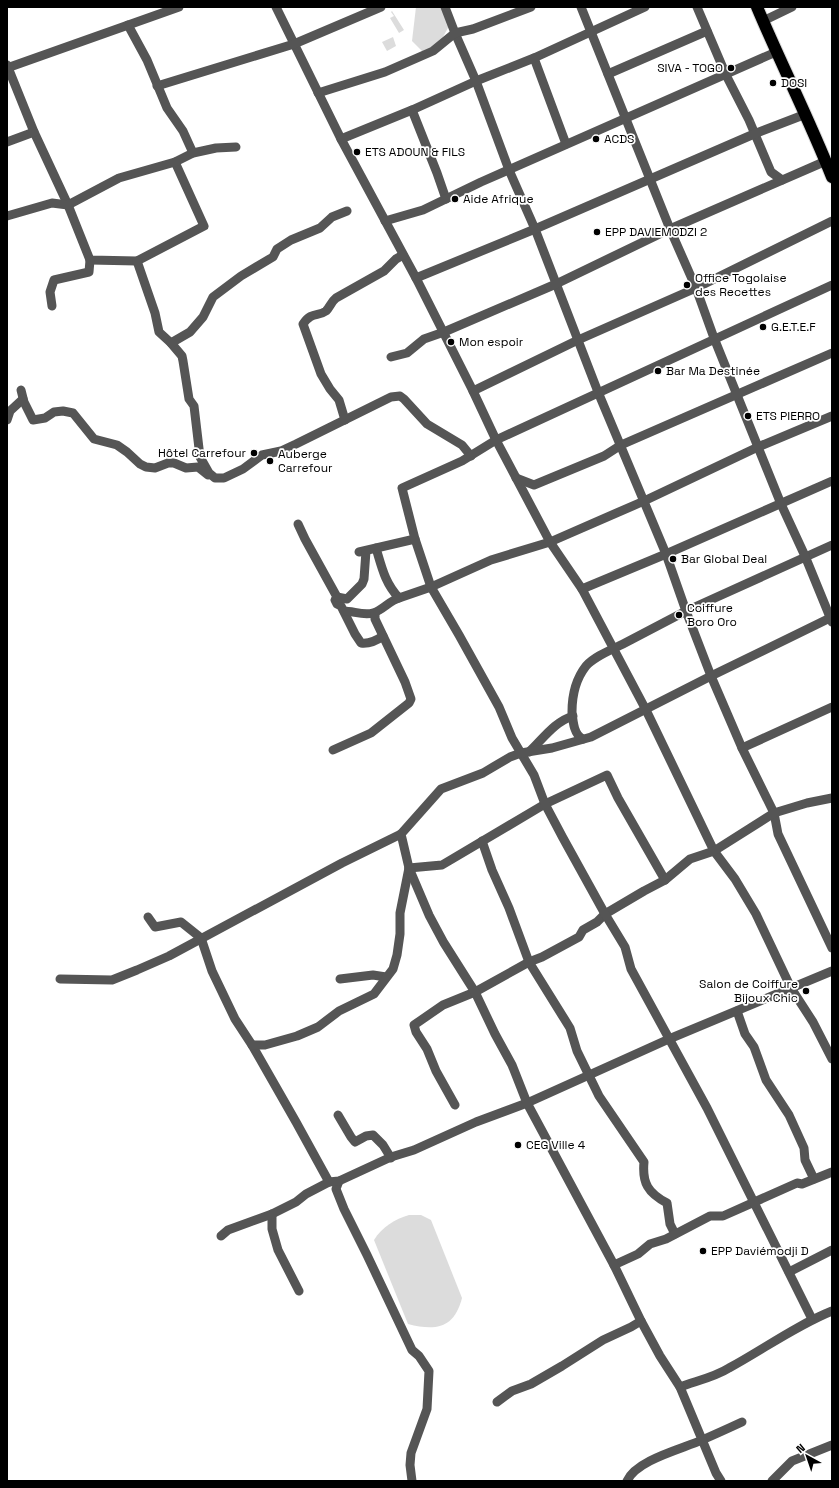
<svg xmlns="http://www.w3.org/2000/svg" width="839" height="1488" viewBox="0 0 839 1488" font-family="'Space Grotesk',sans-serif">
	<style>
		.green { fill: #dcdcdc }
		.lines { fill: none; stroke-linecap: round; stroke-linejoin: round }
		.highway-casing { stroke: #dbdbdb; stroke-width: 14 }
		.minor { stroke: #555; stroke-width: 9 }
		.highway { stroke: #000; stroke-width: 12 }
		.poi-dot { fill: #000; stroke: #fff; stroke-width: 1.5 }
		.labels { text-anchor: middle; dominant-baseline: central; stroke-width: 3.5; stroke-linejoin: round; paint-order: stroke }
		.poi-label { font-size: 12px; fill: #000; stroke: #fff; text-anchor: start }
	</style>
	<rect width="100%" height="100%" fill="#fff"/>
	<g class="green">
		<polygon points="416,7 444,7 449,26 438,46 424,53 412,41"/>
		<polygon points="392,11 404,30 399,33 390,18 394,16 391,12"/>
		<polygon points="393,37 396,46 387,51 382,42"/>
		<path d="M 409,1215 L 421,1215 L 431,1220 L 462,1298 C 454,1329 435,1331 408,1324 L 374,1240 C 382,1227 395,1219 409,1215 Z"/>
	</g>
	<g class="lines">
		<defs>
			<path id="highway" d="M 757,7 C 781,64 809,119 832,177"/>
		</defs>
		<use href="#highway" class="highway-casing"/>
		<g class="minor">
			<polyline points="276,7 341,139 416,278 473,391 496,440 550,542 582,589 646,710 714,851 735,879 756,914 791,988 813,1022 832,1059"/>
			<polyline points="445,7 455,33 476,81 509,170 535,229 598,392 666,554 686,611 832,545"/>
			<polyline points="581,7 670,229 696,288 714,338 781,504 805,556 832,622"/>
			<polyline points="697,7 726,75 749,120 771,172 782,180"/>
			<polyline points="763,21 792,7"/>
			<polyline points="128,25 147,60 167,108 183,131 193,153"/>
			<polyline points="534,58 566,144"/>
			<polyline points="7,65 34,132 68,205 90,260 137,261 204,226 175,162"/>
			<polyline points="7,68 179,7"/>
			<polyline points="608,74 707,31"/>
			<polyline points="157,86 294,44 381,7"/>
			<polyline points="318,93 385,72 433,51 455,33 473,29 531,7"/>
			<polyline points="412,110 437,173 446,199"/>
			<polyline points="341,139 412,110 476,81 534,58 645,7"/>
			<polyline points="7,142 34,132"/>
			<polyline points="7,216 52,203 68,205 119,178 175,162 193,153 216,148 236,147"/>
			<polyline points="385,221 423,210 481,182 776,52"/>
			<polyline points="137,261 155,313 159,332 171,343 182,356 183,361 189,399 194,406 200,457 209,473 215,478 224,478 243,469 262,455 281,451 296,444 391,397 400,396 404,399 427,424 462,445 471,456"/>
			<polyline points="416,278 535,229 754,134 806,114"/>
			<polyline points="52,306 50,292 54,280 89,272 90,260"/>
			<polyline points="171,343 190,332 203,317 213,297 241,276 273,257 277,249 291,240 320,228 332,217 347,211"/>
			<polyline points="391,357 407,353 424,339 444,332 556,284 670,229 826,161"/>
			<polyline points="21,390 24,402 33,420 45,418 54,412 63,411 73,413 94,439 117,445 127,452 140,464 146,467 155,468 168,463 174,463 186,468 198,467 208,475"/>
			<polyline points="473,391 578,340 696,288 832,221"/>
			<polyline points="7,420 10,411 23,399"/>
			<path d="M 345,420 L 339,400 L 330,389 L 321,374 L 303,324 C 312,311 318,317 326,311 C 330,307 331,302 336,298 L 384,271 L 396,259 L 403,255"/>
			<polyline points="516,478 534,485 604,456 621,445 832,353"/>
			<path d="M 298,524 L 305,539 L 337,597 L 335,600 L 337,604 L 341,606 L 355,634 L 361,643 C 370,644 376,641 383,636"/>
			<path d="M 376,548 C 382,568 385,583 399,598 L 431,587 L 491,560 L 550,542 L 644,501 L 758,447 L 832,416"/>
			<polyline points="359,552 415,539"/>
			<polyline points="582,589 666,554 832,481"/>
			<polyline points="337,597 347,599 362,584 364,579 366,551"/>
			<path d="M 344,611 C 353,611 364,616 373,613 C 383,610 389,601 399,598"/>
			<path d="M 583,739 C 574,735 573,722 572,712 C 572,695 575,680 586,666 C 595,656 611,650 623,644 C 644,633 665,622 686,611 L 711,676 L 742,748 L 774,813 L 778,834 L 832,948"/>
			<polyline points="742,748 832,707"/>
			<polyline points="333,750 371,733 409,703 411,699 405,682 375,619 375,613"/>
			<path d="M 529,752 C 543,739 554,722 573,716"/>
			<path d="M 482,841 L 492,870 L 509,908 L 529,962 L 570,1028 L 577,1051 L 599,1096 L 644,1162 C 642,1183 648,1193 667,1203 L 670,1224 L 675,1234"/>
			<polyline points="409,868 442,865 545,804 607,775 618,798 665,880"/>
			<polyline points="148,917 155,927 181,922 201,938 212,971 235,1019 252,1045 296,1122 329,1182"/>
			<polyline points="60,979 112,980 137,970 169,956 342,863 401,834"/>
			<polyline points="340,979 373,975 386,977"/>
			<polyline points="737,1011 745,1034 754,1047 766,1080 789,1115 804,1148 805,1160 814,1179"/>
			<polyline points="252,1045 265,1045 297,1036 318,1027 339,1011 374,994 393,969 397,955 400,934 400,913 409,868"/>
			<polyline points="455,1105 436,1071 427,1049 416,1032 414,1025 443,1005 475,992 529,962 542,957 579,937 583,930 597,922 605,914 644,891 665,880 690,859 714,851 774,813 807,803 832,798"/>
			<polyline points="338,1115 351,1137 355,1142 366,1136 373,1135 383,1145 391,1158"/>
			<polyline points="339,1181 336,1189 344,1209 367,1255 412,1350 419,1356 429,1371 427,1409 411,1453 410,1465 412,1481"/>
			<polyline points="272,1214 272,1229 278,1250 299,1291"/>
			<polyline points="221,1236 228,1230 272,1214 296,1202 306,1194 329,1182 339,1181 391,1157 414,1150 476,1122 527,1103 669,1039 832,971"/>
			<polyline points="614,1265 638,1254 650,1244 666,1239 710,1216 723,1216 797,1183 802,1184 832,1172"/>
			<polyline points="789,1272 832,1250"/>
			<polyline points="812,1319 707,1108 631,969 625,947 605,914 563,838 545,804 534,775 512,738 499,707 459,635 431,587 415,539 402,488 462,461 496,440 832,285"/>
			<path d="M 680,1387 C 696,1381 715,1377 729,1368 C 764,1349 795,1326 832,1311"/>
			<polyline points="497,1402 512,1391 531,1384 562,1366 603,1340 631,1327 641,1321"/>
			<path d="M 627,1481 C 636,1460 682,1449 702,1440 C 716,1434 729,1428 742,1422"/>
			<polyline points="721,1481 716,1473 680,1387 660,1356 641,1321 614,1265 527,1103 512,1065 495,1034 475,992 444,943 429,915 409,868 401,834 441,789 483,773 510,757 521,753 552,748 591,737 711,676 832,617"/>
			<polyline points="772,1481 792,1461 832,1445"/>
		</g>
		<use href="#highway" class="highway"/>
	</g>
	<g class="poi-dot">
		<circle cx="731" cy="68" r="4"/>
		<circle cx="773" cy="83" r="4"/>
		<circle cx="596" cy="139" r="4"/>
		<circle cx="357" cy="152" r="4"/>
		<circle cx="455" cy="199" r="4"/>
		<circle cx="597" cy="232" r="4"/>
		<circle cx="687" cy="285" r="4"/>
		<circle cx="763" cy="327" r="4"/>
		<circle cx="451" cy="342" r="4"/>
		<circle cx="658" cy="371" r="4"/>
		<circle cx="748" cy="416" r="4"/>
		<circle cx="254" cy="453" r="4"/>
		<circle cx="270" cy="461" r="4"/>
		<circle cx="673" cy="559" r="4"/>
		<circle cx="679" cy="615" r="4"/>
		<circle cx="806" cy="991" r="4"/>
		<circle cx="518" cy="1145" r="4"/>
		<circle cx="703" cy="1251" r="4"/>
	</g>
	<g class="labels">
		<g class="poi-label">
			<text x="723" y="68" text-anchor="end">SIVA - TOGO</text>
			<text x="781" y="83">DOSI</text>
			<text x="604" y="139">ACDS</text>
			<text x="365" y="152">ETS ADOUN &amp; FILS</text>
			<text x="463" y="199">Aide Afrique</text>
			<text x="605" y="232">EPP DAVIEMODZI 2</text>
			<text x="695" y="278">Office Togolaise<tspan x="695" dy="14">des Recettes</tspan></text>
			<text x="771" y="327">G.E.T.E.F</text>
			<text x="459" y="342">Mon espoir</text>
			<text x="666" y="371">Bar Ma Destinée</text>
			<text x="756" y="416">ETS PIERRO</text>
			<text x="246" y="453" text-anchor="end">Hôtel Carrefour</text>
			<text x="278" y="454">Auberge<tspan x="278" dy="14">Carrefour</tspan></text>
			<text x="681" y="559">Bar Global Deal</text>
			<text x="687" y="608">Coiffure<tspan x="687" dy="14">Boro Oro</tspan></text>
			<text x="798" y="984" text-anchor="end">Salon de Coiffure<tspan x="798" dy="14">Bijoux Chic</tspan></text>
			<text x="526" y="1145">CEG Ville 4</text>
			<text x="711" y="1251">EPP Daviémodji D</text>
		</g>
	</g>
	<rect width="839" height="1488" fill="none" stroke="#000000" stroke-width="16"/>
	<g transform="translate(807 1456) rotate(320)" stroke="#ffffff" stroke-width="3" paint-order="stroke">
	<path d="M0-3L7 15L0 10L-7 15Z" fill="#000000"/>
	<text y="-6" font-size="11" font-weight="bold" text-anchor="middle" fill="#000000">N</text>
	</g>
</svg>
